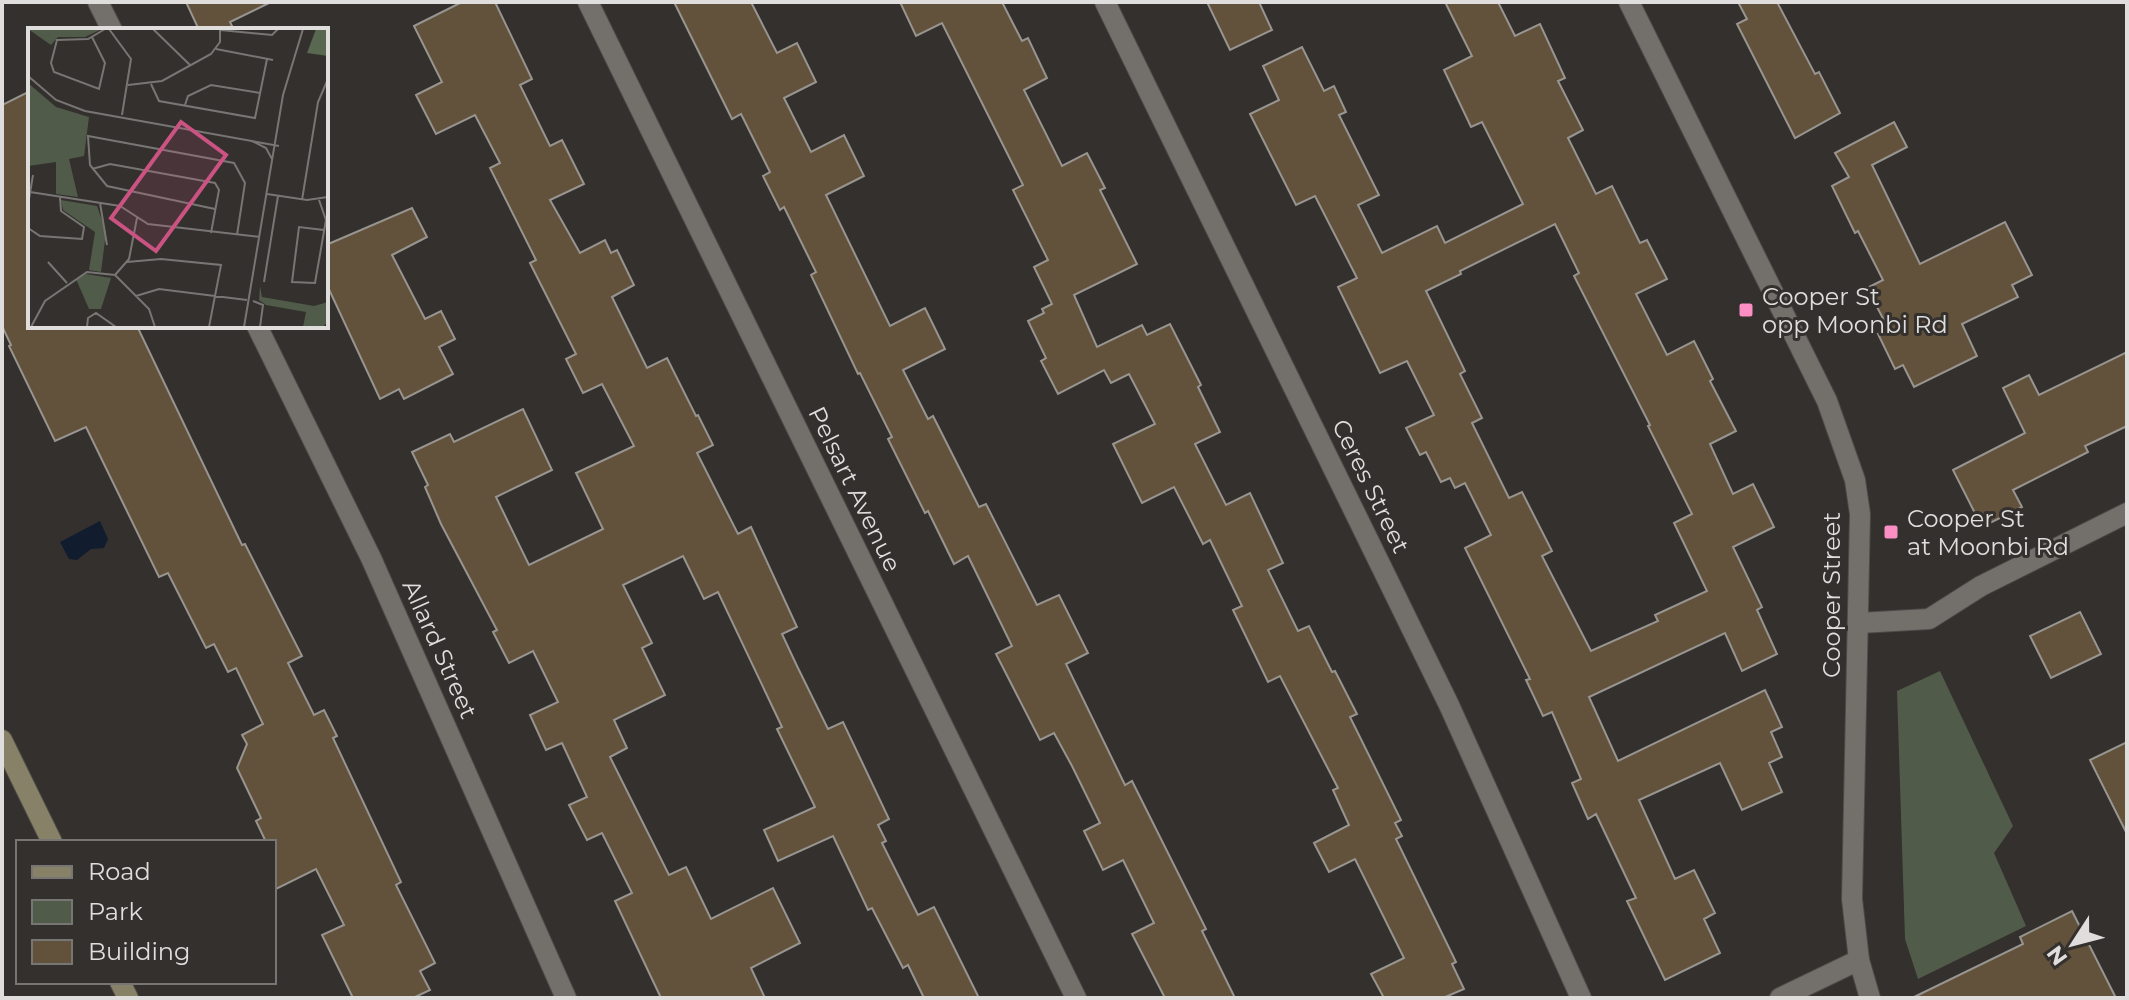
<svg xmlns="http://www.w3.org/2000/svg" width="2129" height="1000" viewBox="0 0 2129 1000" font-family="Montserrat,sans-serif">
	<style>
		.green { fill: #505c49 }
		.water { fill: #111c2f }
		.building { fill: #62523b; stroke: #989591; stroke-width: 2; fill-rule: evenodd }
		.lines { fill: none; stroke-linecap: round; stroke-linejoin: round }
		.minor-casing { stroke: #4e4b49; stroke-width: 22 }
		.secondary-casing { stroke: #4e4b49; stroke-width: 22 }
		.minor { stroke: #73706c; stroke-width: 20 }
		.secondary { stroke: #868167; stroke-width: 20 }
		.poi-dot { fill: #fb8fc4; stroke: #33302e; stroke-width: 3 }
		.labels { text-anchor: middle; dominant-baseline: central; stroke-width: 6; stroke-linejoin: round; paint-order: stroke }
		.poi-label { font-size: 24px; fill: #dfdedc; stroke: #33302e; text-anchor: start }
		.street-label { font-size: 24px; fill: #dfdedc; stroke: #33302e }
		.inset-road { fill: none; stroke: #787674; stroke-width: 2 }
		.view { fill: #cb5382; fill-opacity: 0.15; stroke: #cb5382; stroke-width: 4 }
		.inset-edge { fill: none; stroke: #dfdedc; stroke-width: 4 }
	</style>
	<rect width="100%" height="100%" fill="#33302e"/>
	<polygon class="green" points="1940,671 2013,826 1994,853 2026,926 1918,979 1905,939 1897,691"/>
	<polygon class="water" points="100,521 108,539 104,548 91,549 77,560 69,559 60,542"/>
	<g class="building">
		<polygon points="186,2 271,2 230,22 234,30 199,30"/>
		<polygon points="462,2 495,2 532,79 520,85 550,146 562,140 584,184 550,200 580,253 605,240 611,253 617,250 634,285 612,297 647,368 667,358 696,416 698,415 713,445 697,453 738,534 751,527 797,627 782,634 797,666 828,729 843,722 889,819 878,825 886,841 882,843 918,915 934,907 979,998 924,998 908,965 903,968 872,908 868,910 833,836 778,861 764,830 815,807 777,729 782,727 718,592 704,599 683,556 623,585 652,643 642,648 665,695 614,720 627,748 610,757 669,875 686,867 711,919 773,888 800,943 751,968 765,998 661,998 615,901 632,893 602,833 587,840 569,805 587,797 562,743 546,750 530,715 558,702 533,651 509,663 493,632 497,630 441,524 425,487 428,485 412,452 450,434 454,442 523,409 552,470 496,497 529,565 603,529 576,473 634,446 602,384 583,393 566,359 576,354 531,265 530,263 536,260 490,168 500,163 475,115 436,134 416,95 442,82 414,26"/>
		<polygon points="674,2 751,2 777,53 797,43 816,82 784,98 811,152 844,135 864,176 826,195 890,326 925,308 945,349 903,370 928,419 933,416 979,507 986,504 1037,605 1059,595 1088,653 1066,664 1125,785 1132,781 1206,929 1202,931 1235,998 1165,998 1132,934 1154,923 1123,860 1103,870 1084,831 1100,823 1072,766 1054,733 1040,740 996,654 1012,646 968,556 954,564 928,511 925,513 888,439 892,437 860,373 858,374 811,275 816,272 809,258 784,207 780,210 763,176 770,172 741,114 732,119"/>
		<polygon points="900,2 1002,2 1022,41 1028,38 1047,78 1024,90 1062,166 1087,153 1105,188 1100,190 1137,264 1074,295 1097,347 1142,325 1147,335 1170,324 1201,385 1198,387 1220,432 1195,444 1226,505 1250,493 1283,563 1268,570 1298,631 1309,626 1332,672 1335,671 1357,714 1350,717 1401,820 1395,823 1402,836 1396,839 1456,962 1452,964 1464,989 1443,998 1384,998 1371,974 1404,958 1355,859 1329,872 1314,843 1349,825 1333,790 1338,788 1280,676 1268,682 1233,610 1242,606 1210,540 1203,544 1174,487 1142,503 1113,444 1155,424 1129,374 1111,383 1104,370 1058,394 1041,361 1046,358 1028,321 1044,313 1042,309 1052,304 1034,267 1048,260 1013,190 1023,185 942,23 916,36"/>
		<polygon points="1207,2 1259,2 1272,30 1230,50"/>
		<path d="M 1445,2 L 1498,2 L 1515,36 L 1540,24 L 1565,78 L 1558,81 L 1583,130 L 1568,138 L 1596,194 L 1612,186 L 1640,243 L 1647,240 L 1667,279 L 1636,294 L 1667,355 L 1694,341 L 1713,379 L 1710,381 L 1736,431 L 1710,444 L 1733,494 L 1753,484 L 1774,527 L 1733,547 L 1762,607 L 1757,610 L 1777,654 L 1742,671 L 1725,633 L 1589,697 L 1618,761 L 1765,690 L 1782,727 L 1771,732 L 1782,757 L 1769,763 L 1782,792 L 1742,810 L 1720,763 L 1639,800 L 1675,879 L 1694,870 L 1715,913 L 1704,919 L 1720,953 L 1665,980 L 1627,901 L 1636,898 L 1596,814 L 1588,819 L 1572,783 L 1581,779 L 1552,712 L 1543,716 L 1526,680 L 1530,679 L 1465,548 L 1491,535 L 1465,483 L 1455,488 L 1450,478 L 1441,482 L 1426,452 L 1420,455 L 1406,428 L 1434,415 L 1407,361 L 1380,373 L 1338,287 L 1357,278 L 1315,196 L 1296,205 L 1250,114 L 1279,100 L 1263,66 L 1302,47 L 1324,91 L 1334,86 L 1346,112 L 1339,115 L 1379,195 L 1358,205 L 1382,253 L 1437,226 L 1445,243 L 1523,204 L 1482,122 L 1471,127 L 1444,70 L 1472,56 ZM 1555,224 L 1579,273 L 1574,276 L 1650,425 L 1648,426 L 1692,514 L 1674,523 L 1707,591 L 1655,615 L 1658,621 L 1591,651 L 1542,556 L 1552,551 L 1522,492 L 1509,498 L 1472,423 L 1482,418 L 1460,374 L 1465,371 L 1426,291 L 1461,274 L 1460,271 Z"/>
		<polygon points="1738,2 1777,2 1815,74 1819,72 1840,113 1795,138 1737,24 1747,19"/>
		<polygon points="30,91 30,326 137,326 242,545 245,544 302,656 288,663 314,715 324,710 337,736 333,738 401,882 396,885 435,963 420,971 430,990 413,998 353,998 322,935 344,925 316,869 274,890 274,842 266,842 256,821 261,818 237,768 247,744 242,735 263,724 236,668 228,672 214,644 206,648 168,573 159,577 86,427 55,441 9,346 11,345 2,326 2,105"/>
		<polygon points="1894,122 1907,147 1872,165 1920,264 2005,222 2032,275 2012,285 2018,297 1962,324 1977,356 1914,387 1903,365 1895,369 1878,334 1888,328 1867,288 1883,280 1858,231 1855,233 1832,186 1849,177 1835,153"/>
		<polygon points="412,208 427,237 392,255 425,319 441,311 455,339 439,347 453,374 404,399 399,389 380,399 326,283 326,245"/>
		<polygon points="2127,352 2127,426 2085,446 2088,452 2013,490 2022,507 1982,527 1953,470 2025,433 2003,388 2029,375 2039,395"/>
		<polygon points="2080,612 2101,654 2051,678 2030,636"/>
		<polygon points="2127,742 2127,834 2090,760"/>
		<polygon points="2072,911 2116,998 1912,998 2023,944 2020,937"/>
	</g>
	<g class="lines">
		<defs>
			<g id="minor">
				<polyline points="98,2 112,30"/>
				<polyline points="588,2 1076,998"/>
				<polyline points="1105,2 1449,705 1581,998"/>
				<polyline points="1629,2 1827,401 1855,480 1860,514 1852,899 1859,960 1870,998"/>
				<polyline points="257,326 371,558 566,998"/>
				<polyline points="1859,623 1929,619 1981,586 2127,513"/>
				<polyline points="1780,998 1859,960"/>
			</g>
			<g id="secondary">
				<polyline points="2,740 52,842"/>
				<polyline points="120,982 128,998"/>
			</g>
		</defs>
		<use href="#minor" class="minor-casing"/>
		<use href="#secondary" class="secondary-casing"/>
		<use href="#minor" class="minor"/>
		<use href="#secondary" class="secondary"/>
	</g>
	<g class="poi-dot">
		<rect x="1738" y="302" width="16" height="16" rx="4"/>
		<rect x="1883" y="524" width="16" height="16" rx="4"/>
	</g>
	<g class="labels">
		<g class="poi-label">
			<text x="1762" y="296">Cooper St<tspan x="1762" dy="28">opp Moonbi Rd</tspan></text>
			<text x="1907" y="518">Cooper St<tspan x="1907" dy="28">at Moonbi Rd</tspan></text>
		</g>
		<g class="street-label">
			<text transform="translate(1371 486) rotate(64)">Ceres Street</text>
			<text transform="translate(855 489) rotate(64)">Pelsart Avenue</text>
			<text transform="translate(1831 595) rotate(-90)">Cooper Street</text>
			<text transform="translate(440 649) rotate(66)">Allard Street</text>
		</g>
	</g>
	<g transform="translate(28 28)">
		<rect width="300" height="300" fill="#33302e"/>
		<path d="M 0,1 L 74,1 L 57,9 L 30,9 L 23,17 ZM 0,55 L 28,79 L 61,89 L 56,128 L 41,131 L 50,169 L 28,166 L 28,134 L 0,138 ZM 33,172 L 69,178 L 78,204 L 73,244 L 61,242 L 67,204 L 35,182 ZM 58,246 L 83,250 L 73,281 L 61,281 L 48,251 ZM 232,258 L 234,269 L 286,278 L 300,274 L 300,293 L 295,299 L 275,299 L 278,284 L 238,277 L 231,272 Z" fill="#505c49"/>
		<path d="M 288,1 L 300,1 L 300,28 L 279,25 Z" fill="#596851"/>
		<path class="inset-road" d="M 81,1 L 103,31 L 94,87M 125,1 L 162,37M 192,2 L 244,7 L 250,1M 64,9 L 77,35 L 71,61 L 26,44 L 23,35 L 29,12 L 60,11 L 77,1M 188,21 L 245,32M 0,48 L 28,72 L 57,83 L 251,118M 123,56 L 131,73 L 227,90 L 239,31M 100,57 L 134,53 L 183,26 L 192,14 L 192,1M 157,77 L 160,68 L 183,57 L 232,65M 224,113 L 238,120 L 244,131M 64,141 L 82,136 L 187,155 L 191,162 L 183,205M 2,164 L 92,178 L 120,196 L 232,209M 239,166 L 279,172 L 300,169M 274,172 L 290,74 L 300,51M 291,172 L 298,192 L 287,255 L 264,254 L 271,199 L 296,202M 72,175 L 79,217M 0,177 L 5,147M 187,181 L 79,158 L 62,137 L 60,108 L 206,135 L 217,155 L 209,207M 0,200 L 12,208 L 54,211 L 56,199 L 33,183 L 32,169M 20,234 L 39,255M 99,234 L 133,231 L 193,237 L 181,299M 87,247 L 101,231 L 109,190M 236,254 L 250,168M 108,268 L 131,261 L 219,272M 225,273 L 235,277 L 232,299M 3,299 L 17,273 L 59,244 L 87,247 L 121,281 L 127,299M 59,299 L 60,290 L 68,285 L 88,299M 216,299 L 255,67 L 275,1"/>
		<path class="view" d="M 153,94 L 198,127 L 128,223 L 83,190 Z"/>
		<rect width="300" height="300" class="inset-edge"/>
	</g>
	<rect width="2129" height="1000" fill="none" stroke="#dfdedc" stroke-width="8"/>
	<rect x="16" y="840" width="260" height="144" fill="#33302e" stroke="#787674" stroke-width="2"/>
	<rect x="32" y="866" width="40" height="12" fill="#868167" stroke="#787674" stroke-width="2"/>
	<text x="88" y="880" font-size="24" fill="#dfdedc">Road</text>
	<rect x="32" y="900" width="40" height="24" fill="#505c49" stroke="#787674" stroke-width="2"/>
	<text x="88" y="920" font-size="24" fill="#dfdedc">Park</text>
	<rect x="32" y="940" width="40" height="24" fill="#62523b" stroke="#787674" stroke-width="2"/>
	<text x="88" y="960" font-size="24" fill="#dfdedc">Building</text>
	<g transform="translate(2073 944) rotate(234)" stroke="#33302e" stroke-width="6" paint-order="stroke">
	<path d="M0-6L14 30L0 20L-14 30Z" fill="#dfdedc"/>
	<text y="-12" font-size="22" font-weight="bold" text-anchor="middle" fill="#dfdedc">N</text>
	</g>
</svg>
